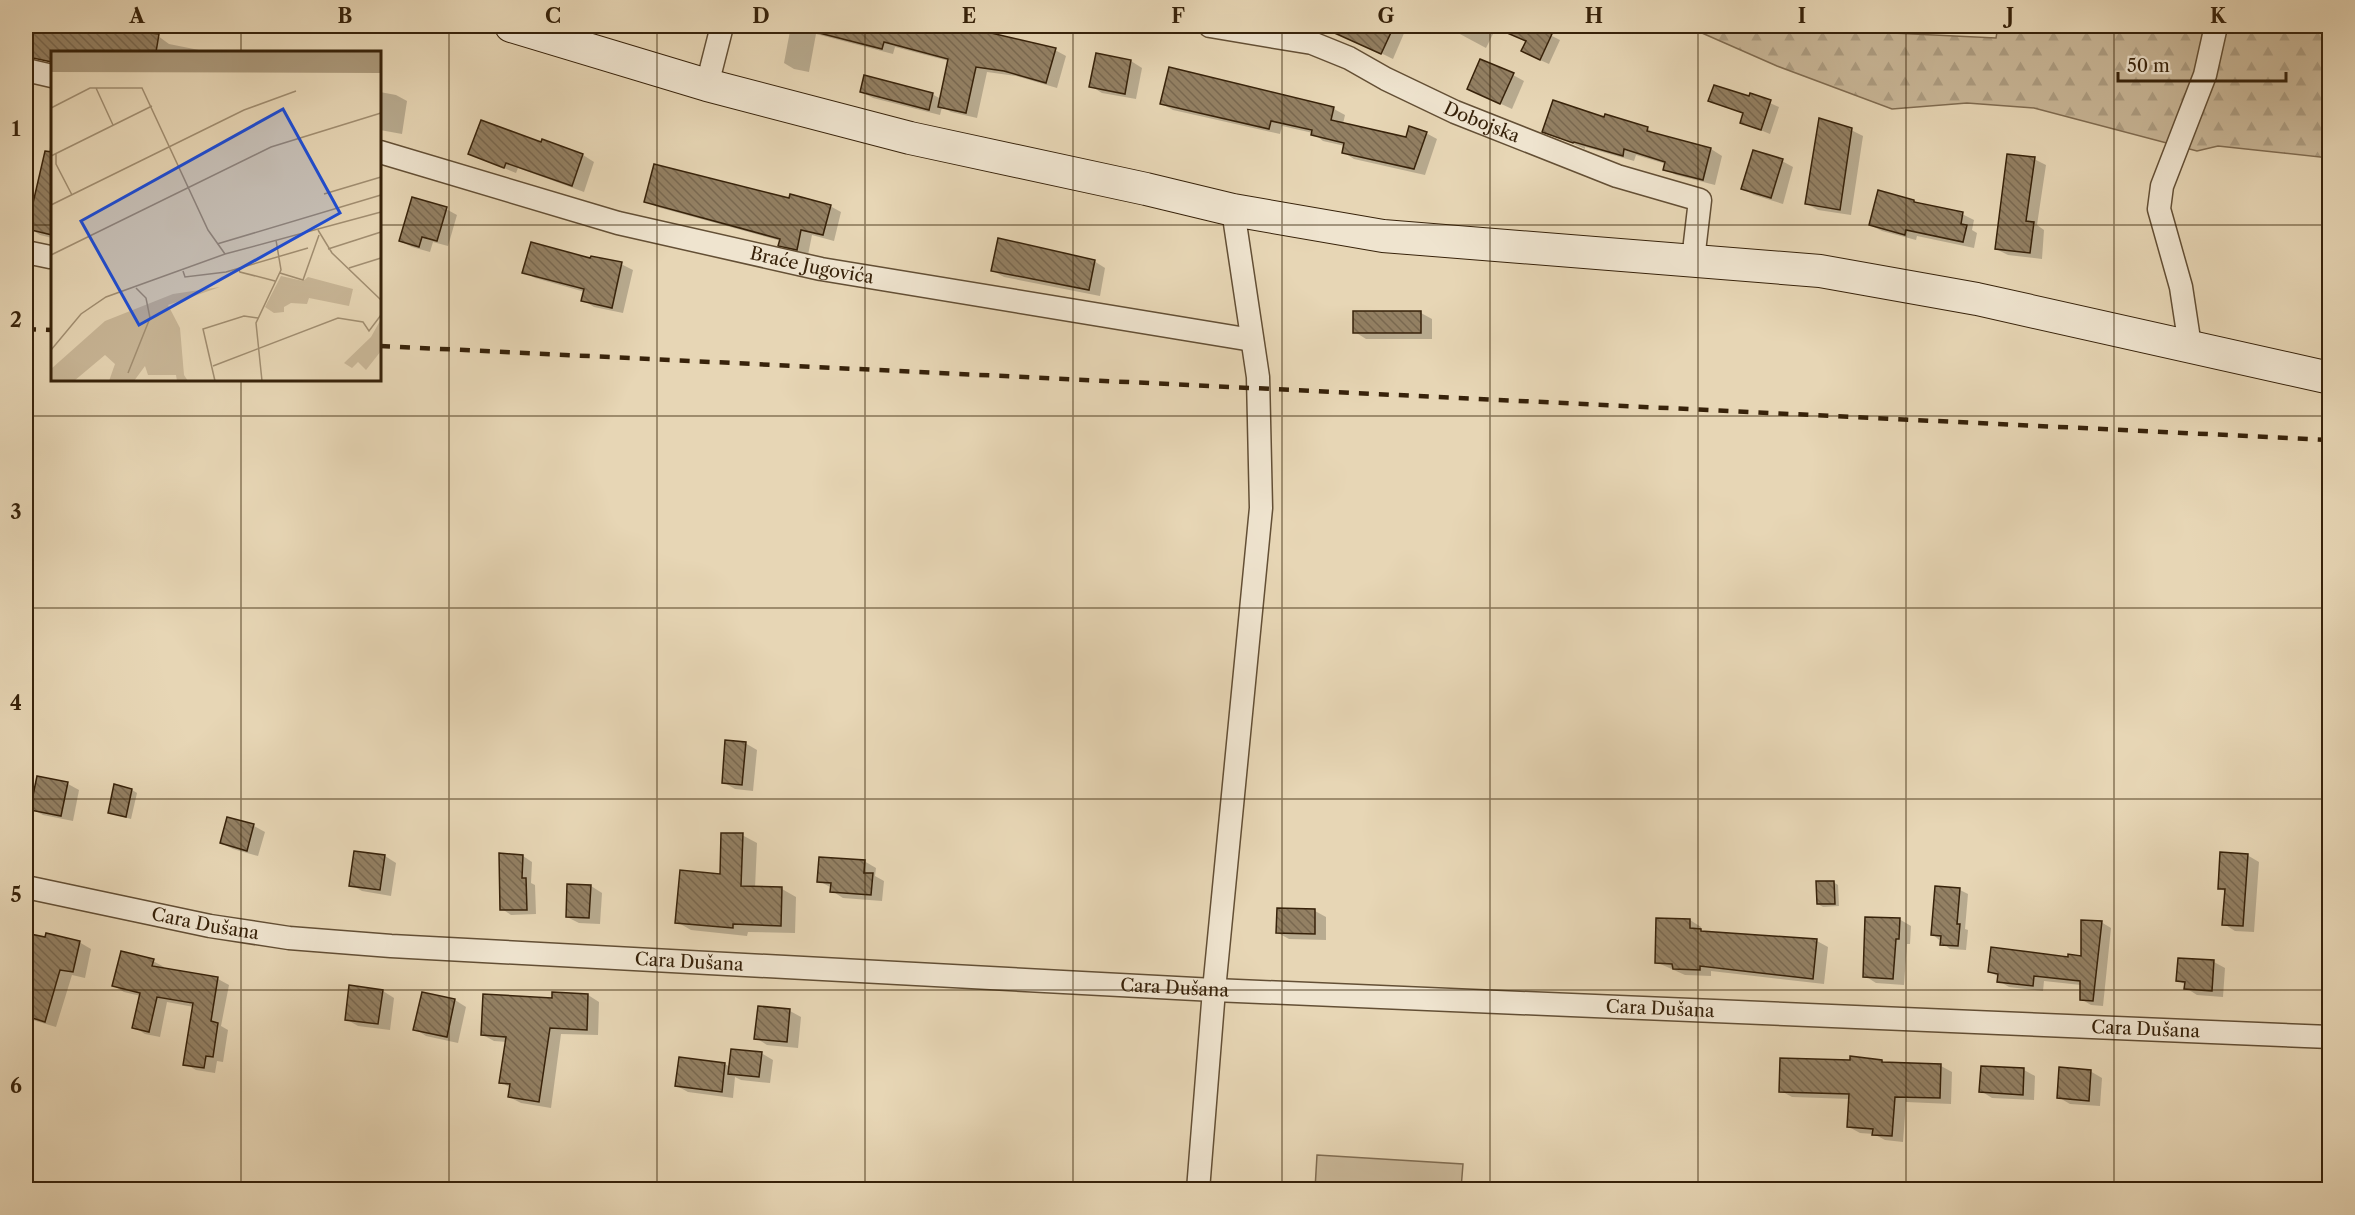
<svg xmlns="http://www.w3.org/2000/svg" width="2355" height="1215" viewBox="0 0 2355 1215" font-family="'Libre Caslon Text',serif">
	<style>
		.forest { fill: url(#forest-firs); stroke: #806c51; stroke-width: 1.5 }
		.green { fill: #c9b798; stroke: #806c51; stroke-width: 1.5 }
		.shadow { fill: #0003 }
		.building { fill: url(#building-back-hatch); stroke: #37220a; stroke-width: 1.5 }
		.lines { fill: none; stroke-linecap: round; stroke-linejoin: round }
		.street-casing { stroke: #634f35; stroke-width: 25 }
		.secondary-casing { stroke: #37220a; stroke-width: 34 }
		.street { stroke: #efe4cf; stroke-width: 22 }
		.secondary { stroke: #efe4cf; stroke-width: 32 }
		.rail { stroke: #37220a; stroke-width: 4.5; stroke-dasharray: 10 10; stroke-linecap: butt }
		.grid { fill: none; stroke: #37220a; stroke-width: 1.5; stroke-opacity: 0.55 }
		.labels { text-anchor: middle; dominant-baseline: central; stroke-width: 4.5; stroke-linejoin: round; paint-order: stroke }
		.street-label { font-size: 18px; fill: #37220a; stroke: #efe4cf }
		.inset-road { fill: none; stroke: #a18e71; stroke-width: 1.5 }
		.view { fill: #1d4ed8; fill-opacity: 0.15; stroke: #1d4ed8; stroke-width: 3 }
		.inset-edge { fill: none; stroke: #37220a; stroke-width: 3 }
		.neatline { fill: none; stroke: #37220a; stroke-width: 2 }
		.grid-label { font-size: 20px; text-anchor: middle; font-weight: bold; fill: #37220a }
	</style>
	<defs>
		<pattern id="forest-firs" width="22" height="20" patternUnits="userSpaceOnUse" patternTransform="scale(1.5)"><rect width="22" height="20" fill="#c9b798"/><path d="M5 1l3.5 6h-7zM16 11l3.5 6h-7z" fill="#ad9d82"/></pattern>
		<pattern id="building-back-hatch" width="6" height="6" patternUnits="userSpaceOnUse" patternTransform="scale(1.5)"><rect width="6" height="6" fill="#938063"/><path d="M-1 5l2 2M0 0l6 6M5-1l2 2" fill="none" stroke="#796850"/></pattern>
	</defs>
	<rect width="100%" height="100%" fill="#e7d6b5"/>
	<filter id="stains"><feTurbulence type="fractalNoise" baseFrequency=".00333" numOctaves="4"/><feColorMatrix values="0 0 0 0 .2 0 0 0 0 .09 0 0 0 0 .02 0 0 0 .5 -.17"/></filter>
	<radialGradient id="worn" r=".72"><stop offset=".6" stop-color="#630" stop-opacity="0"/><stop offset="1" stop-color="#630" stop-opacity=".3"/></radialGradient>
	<polygon class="forest" points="1686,26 1837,26 1871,32 1996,38 1998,26 2329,26 2329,158 2218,146 2197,151 2034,108 1967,103 1892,109 1777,66"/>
	<polygon class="green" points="1317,1155 1463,1164 1461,1189 1315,1189"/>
	<g class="shadow">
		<polygon points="26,26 119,26 118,31 158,36 169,44 209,52 70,52 74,34 59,31 51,58 26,53"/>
		<polygon points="631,26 644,26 642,30"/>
		<polygon points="770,26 945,26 1024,43 1025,41 1055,50 1066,56 1057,88 1016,76 987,72 977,118 951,112 942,107 940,115 873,98 861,92 932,94 941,99 949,61 895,47 893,54 816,34 809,72 794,69 784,63 790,31"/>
		<polygon points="1353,26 1395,26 1405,31 1393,59 1348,37"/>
		<polygon points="1445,26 1497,26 1486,48"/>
		<polygon points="1509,26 1537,26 1536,28 1560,40 1549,64 1531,56 1527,41 1506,31"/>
		<polygon points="1131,61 1142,68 1136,99 1102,93 1091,86"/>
		<polygon points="1170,69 1334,109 1345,115 1343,124 1407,139 1426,133 1437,139 1425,175 1354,159 1343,152 1345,146 1323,141 1313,133 1282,126 1280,134 1173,110 1162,104"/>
		<polygon points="1513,75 1524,81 1512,109 1469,89"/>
		<polygon points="380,92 396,95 407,101 402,134 380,130"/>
		<polygon points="1751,95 1779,107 1770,134 1741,122 1744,114 1710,101 1750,98"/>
		<polygon points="1606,116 1648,129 1659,136 1711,149 1722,156 1715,185 1676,175 1665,169 1666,164 1636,155 1634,161 1585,147 1585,149 1544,131 1605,119"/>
		<polygon points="26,120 33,125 26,151"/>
		<polygon points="1851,130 1863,136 1851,215 1818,210 1807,204"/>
		<polygon points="52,136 52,238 40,235 29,228 45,174"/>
		<polygon points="543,141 583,155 594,162 584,192 518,168 516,173 470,154 542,144"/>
		<polygon points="2034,159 2046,165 2037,225 2044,230 2042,259 2008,255 1996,249"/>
		<polygon points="1782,161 1793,167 1783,204 1754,195 1743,189"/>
		<polygon points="790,200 830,206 841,212 834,241 812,235 808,255 791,251 780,245 781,241 657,207 646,201"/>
		<polygon points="1914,201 1920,205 1962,214 1974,220 1972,230 1977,233 1974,248 1917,236 1916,240 1882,231 1870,225"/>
		<polygon points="446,209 457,215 448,246 433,242 430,252 412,247 400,241"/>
		<polygon points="592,260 621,264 633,270 623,313 594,307 583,300 585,292 535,278 524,272"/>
		<polygon points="1094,261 1105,268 1100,296 1004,277 993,271"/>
		<polygon points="1421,313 1432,319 1432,339 1366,339 1355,332"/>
		<polygon points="745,743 757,750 753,791 735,789 723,782"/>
		<polygon points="39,778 68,784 79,790 73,821 43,815 32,809"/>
		<polygon points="132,790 137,793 131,819 109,813"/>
		<polygon points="228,819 254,826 265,832 258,856 233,849 221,843"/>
		<polygon points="742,835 757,843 755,888 782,889 796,897 795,933 748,932 747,936 691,930 677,922 722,875"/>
		<polygon points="2247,855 2259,862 2254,932 2235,931 2224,924 2226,892 2219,888"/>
		<polygon points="385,856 396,863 391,896 362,891 351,885"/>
		<polygon points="523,856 532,862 531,883 535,885 536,914 511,915 502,909"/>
		<polygon points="864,861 876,868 875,876 884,881 882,901 843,898 832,891 832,888 819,881"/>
		<polygon points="1833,882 1838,885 1839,906 1823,907 1818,904"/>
		<polygon points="591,886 602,893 600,924 579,923 567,917"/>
		<polygon points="1936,887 1960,890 1968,894 1965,929 1968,930 1966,950 1950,949 1932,934"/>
		<polygon points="1315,911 1326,917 1326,940 1289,939 1278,933"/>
		<polygon points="1899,919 1911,926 1910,944 1907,944 1904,985 1876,983 1865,976"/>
		<polygon points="1690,920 1701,927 1701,931 1705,933 1817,941 1828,947 1824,984 1711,971 1711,976 1685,975 1656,962"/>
		<polygon points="2101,922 2111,928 2103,1006 2091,1005 2081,999 2081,985 2044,981 2043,991 2009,987 1999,981 1999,977 1990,972 2082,957"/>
		<polygon points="26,934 46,939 79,942 91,949 85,978 72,975 56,1027 26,1018"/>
		<polygon points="2179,959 2214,962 2225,968 2223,997 2197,995 2186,988 2186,985 2177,980"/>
		<polygon points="153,961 164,967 163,969 218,979 229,985 221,1026 228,1030 223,1062 217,1061 215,1073 196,1070 185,1064 194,1007 167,1002 160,1037 145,1034 134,1027 141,996 124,992 114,986"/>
		<polygon points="383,991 394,998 390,1030 358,1026 346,1019"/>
		<polygon points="423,994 455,1000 466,1007 458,1043 426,1036 415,1029"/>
		<polygon points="588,995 599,1002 598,1035 561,1034 551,1108 521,1103 509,1097 511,1088 501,1082 507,1042 494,1041 483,1035 553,999"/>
		<polygon points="790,1011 801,1017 798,1048 767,1045 756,1038"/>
		<polygon points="761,1053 773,1060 770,1083 741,1080 735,1077 733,1098 688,1092 677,1086 725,1064 730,1067"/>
		<polygon points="1882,1061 1887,1064 1941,1066 1952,1072 1951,1104 1906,1102 1903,1142 1885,1140 1874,1134 1860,1133 1849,1127 1850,1099 1792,1097 1781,1091"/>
		<polygon points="2024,1070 2035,1076 2034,1100 1992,1098 1981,1091"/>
		<polygon points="2090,1071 2102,1078 2100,1106 2070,1104 2058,1097"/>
	</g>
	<g class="building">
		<polygon points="26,26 107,26 106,28 159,34 156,52 52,52 52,62 47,61 28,57"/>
		<polygon points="816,26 961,26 1056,48 1046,83 1004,71 976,67 966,113 938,107 948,59 884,42 882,49 815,32"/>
		<polygon points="1319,26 1394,26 1381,54"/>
		<polygon points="1491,26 1534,26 1552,34 1540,60 1521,51 1526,41"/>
		<polygon points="1096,53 1131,60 1125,94 1089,87"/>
		<polygon points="1480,59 1514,73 1500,104 1467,89"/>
		<polygon points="1169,67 1334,107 1331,120 1406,137 1409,126 1427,132 1414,169 1342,153 1344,143 1311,135 1312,130 1271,121 1269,129 1160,104"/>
		<polygon points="864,75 933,93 929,110 860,92"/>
		<polygon points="1714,85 1749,96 1750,93 1771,100 1761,130 1740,123 1743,113 1708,101"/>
		<polygon points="1553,100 1604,117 1605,114 1648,127 1647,131 1711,148 1703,180 1663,170 1665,162 1624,149 1623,156 1574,142 1573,143 1542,132"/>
		<polygon points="1819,118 1852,128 1840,210 1805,204"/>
		<polygon points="481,120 541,142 542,139 583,154 572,186 506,163 504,168 468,154"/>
		<polygon points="1753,150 1783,159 1771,198 1741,189"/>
		<polygon points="45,151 52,152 52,235 27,229"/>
		<polygon points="2007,154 2035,157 2026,221 2034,222 2030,253 1995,249"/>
		<polygon points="654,164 789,198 790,194 831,205 823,235 801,230 797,250 778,246 780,239 644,202"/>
		<polygon points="1878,190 1914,200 1914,202 1963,212 1961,224 1967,225 1963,242 1906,230 1905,235 1869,225"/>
		<polygon points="412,197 447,207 437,241 422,237 419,247 399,241"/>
		<polygon points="998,238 1095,260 1089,290 991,271"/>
		<polygon points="531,242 590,258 591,256 622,262 612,308 581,301 584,289 522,273"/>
		<rect x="1353" y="311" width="68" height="22"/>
		<polygon points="725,740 746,742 742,785 722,783"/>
		<polygon points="37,776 68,782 61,816 30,810"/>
		<polygon points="114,784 132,789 126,817 108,813"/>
		<polygon points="227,817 254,824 247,851 220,843"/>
		<polygon points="721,833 743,833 741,886 782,887 781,926 733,924 733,928 675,923 680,870 720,874"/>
		<polygon points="354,851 385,855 380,890 349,886"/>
		<polygon points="2220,852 2248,854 2243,926 2222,925 2225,889 2218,889"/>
		<polygon points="499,853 523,855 522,878 526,878 527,910 500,910"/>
		<polygon points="819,857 865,860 864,873 873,873 871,895 830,892 831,883 817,882"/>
		<polygon points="1816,881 1834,881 1835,904 1817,904"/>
		<polygon points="567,884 591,885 589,918 566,917"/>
		<polygon points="1935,886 1960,888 1957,924 1960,924 1958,946 1940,945 1941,936 1931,935"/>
		<polygon points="1277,908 1315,909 1315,934 1276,933"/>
		<polygon points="1865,917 1900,918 1899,939 1896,939 1893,979 1863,977"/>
		<polygon points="1656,918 1690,919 1690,928 1701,929 1701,931 1817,939 1813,979 1700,966 1700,970 1673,969 1672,964 1655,963"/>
		<polygon points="2081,920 2102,921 2093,1001 2080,1000 2080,981 2034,976 2033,986 1997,982 1998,974 1988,972 1991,947 2068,957 2068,954 2081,956"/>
		<polygon points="26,933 45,937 46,933 80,941 73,972 60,970 45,1022 26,1016"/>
		<polygon points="121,951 154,959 152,966 218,977 211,1021 218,1023 213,1057 206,1056 204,1068 183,1065 193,1003 157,997 149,1032 132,1028 140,993 112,986"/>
		<polygon points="2178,958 2214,960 2212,991 2184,989 2185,982 2176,981"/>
		<polygon points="349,985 383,990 378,1024 345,1020"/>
		<polygon points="422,992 455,999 447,1037 413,1030"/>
		<polygon points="552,992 588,994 587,1030 550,1028 539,1102 508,1097 510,1084 499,1083 506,1037 481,1035 483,994 552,998"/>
		<polygon points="758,1006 790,1009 787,1042 754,1039"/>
		<polygon points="731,1049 762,1052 759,1077 728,1074"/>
		<polygon points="1850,1056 1882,1060 1882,1062 1941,1064 1940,1098 1895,1097 1892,1136 1872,1135 1873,1129 1847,1127 1849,1094 1779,1092 1780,1058 1850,1060"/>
		<polygon points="679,1057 725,1063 722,1092 675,1086"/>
		<polygon points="1981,1066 2024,1068 2023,1095 1979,1092"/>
		<polygon points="2059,1067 2091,1070 2089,1101 2057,1098"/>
	</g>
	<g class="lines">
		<defs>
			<g id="street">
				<path id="s1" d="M 1210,26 L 1312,43 L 1349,58 L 1386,79 L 1455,112 L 1617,176 L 1700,200 L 1693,260"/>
				<polyline points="26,70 52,76"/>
				<polyline points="707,85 722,26"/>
				<path id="s2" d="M 380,152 L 618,223 L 821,269 L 1252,340"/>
				<polyline points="26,252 50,257"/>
				<polyline points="2190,346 2181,287 2159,209 2162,186 2205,75 2216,26"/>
				<path id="s3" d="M 26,887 L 210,926 L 289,938 L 391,946 L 1214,990 L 2330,1037"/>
				<polyline points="1198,1190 1214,990 1261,508 1258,377 1233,210"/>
			</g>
			<polyline id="secondary" points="511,26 707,85 910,138 1146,189 1233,210 1383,236 1820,271 1977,299 2330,378"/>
		</defs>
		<use href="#street" class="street-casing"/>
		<use href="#secondary" class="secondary-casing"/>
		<use href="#street" class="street"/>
		<use href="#secondary" class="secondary"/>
		<g class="rail">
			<polyline points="26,329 52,330"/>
			<polyline points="380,346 2330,440"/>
		</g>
	</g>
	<path class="grid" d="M 241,26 L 241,52M 449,26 L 449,1190M 657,26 L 657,1190M 865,26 L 865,1190M 1073,26 L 1073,1190M 1282,26 L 1282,1190M 1490,26 L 1490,1190M 1698,26 L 1698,1190M 1906,26 L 1906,1190M 2114,26 L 2114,1190M 26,225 L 52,225M 380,225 L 2330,225M 241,380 L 241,1190M 26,416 L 2330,416M 26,608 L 2330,608M 26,799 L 2330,799M 26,990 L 2330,990"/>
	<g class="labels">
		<g class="street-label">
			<text stroke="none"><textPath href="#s1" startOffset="291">Dobojska</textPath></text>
			<text stroke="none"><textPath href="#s2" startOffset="447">Braće Jugovića</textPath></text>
			<text stroke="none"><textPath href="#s3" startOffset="183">Cara Dušana</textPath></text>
			<text stroke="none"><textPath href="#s3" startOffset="669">Cara Dušana</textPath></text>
			<text stroke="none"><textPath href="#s3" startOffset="1155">Cara Dušana</textPath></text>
			<text stroke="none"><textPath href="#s3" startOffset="1641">Cara Dušana</textPath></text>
			<text stroke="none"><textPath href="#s3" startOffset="2127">Cara Dušana</textPath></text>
		</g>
	</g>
	<g transform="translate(51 51)">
		<rect width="330" height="330" fill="#e7d6b5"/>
		<path d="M 230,225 L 252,230 L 257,226 L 302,238 L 298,255 L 258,247 L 256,253 L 240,252 L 233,256 L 233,261 L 223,262 L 214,256 Z" fill="#c9b798"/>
		<path d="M 169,236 L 117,254 L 129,277 L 133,324 L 137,330 L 126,330 L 125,324 L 97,324 L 94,315 L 83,330 L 58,330 L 64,313 L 54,304 L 23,330 L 0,330 L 0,318 L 54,270 L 122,243 ZM 330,268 L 330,300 L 315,319 L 307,311 L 301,317 L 293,312 L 320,286 Z" fill="#c9b798"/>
		<path d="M 0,0 L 330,0 L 330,22 L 0,21 Z" fill="#ab997b"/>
		<path class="inset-road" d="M 45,37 L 62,74M 0,57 L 39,37 L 91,37 L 157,179 L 174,203M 5,103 L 5,113 L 21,144M 0,105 L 101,55M 273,143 L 330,126M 0,154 L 193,59 L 245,40M 267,179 L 281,202 L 330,249M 166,193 L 330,144M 277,198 L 330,181M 0,204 L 220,96 L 330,62M 187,217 L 189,221 L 224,230M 298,217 L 330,207M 132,220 L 134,226 L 175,221 L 257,197M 229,222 L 252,229 L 268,184M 0,299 L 30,263 L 55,246 L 174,203 L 330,161M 162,315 L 287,267 L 312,271 L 318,280 L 330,264M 77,322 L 99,267 L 95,247 L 85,237M 164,330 L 152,278 L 193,265 L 207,267M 211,330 L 205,272 L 230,219 L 225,189"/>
		<path class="view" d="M 232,58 L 289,162 L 88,274 L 30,170 Z"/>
		<rect width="330" height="330" class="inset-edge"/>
	</g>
	<rect width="2355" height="1215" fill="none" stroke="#e7d6b5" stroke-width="66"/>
	<path d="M2118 72v9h168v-9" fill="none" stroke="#37220a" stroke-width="3"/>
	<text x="2127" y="72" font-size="18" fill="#37220a" stroke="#efe4cf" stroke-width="4.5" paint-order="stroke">50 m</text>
	<rect x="33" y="33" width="2289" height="1149" class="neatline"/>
	<g class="grid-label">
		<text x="137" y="23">A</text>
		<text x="345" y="23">B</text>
		<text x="553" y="23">C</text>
		<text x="761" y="23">D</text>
		<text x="969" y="23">E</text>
		<text x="1178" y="23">F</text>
		<text x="1386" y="23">G</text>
		<text x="1594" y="23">H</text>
		<text x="1802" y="23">I</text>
		<text x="2010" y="23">J</text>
		<text x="2218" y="23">K</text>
		<text x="16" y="136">1</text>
		<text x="16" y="327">2</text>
		<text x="16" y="519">3</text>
		<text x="16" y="710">4</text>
		<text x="16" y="902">5</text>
		<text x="16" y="1093">6</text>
	</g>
	<rect width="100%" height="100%" filter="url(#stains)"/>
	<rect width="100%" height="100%" fill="url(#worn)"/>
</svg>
